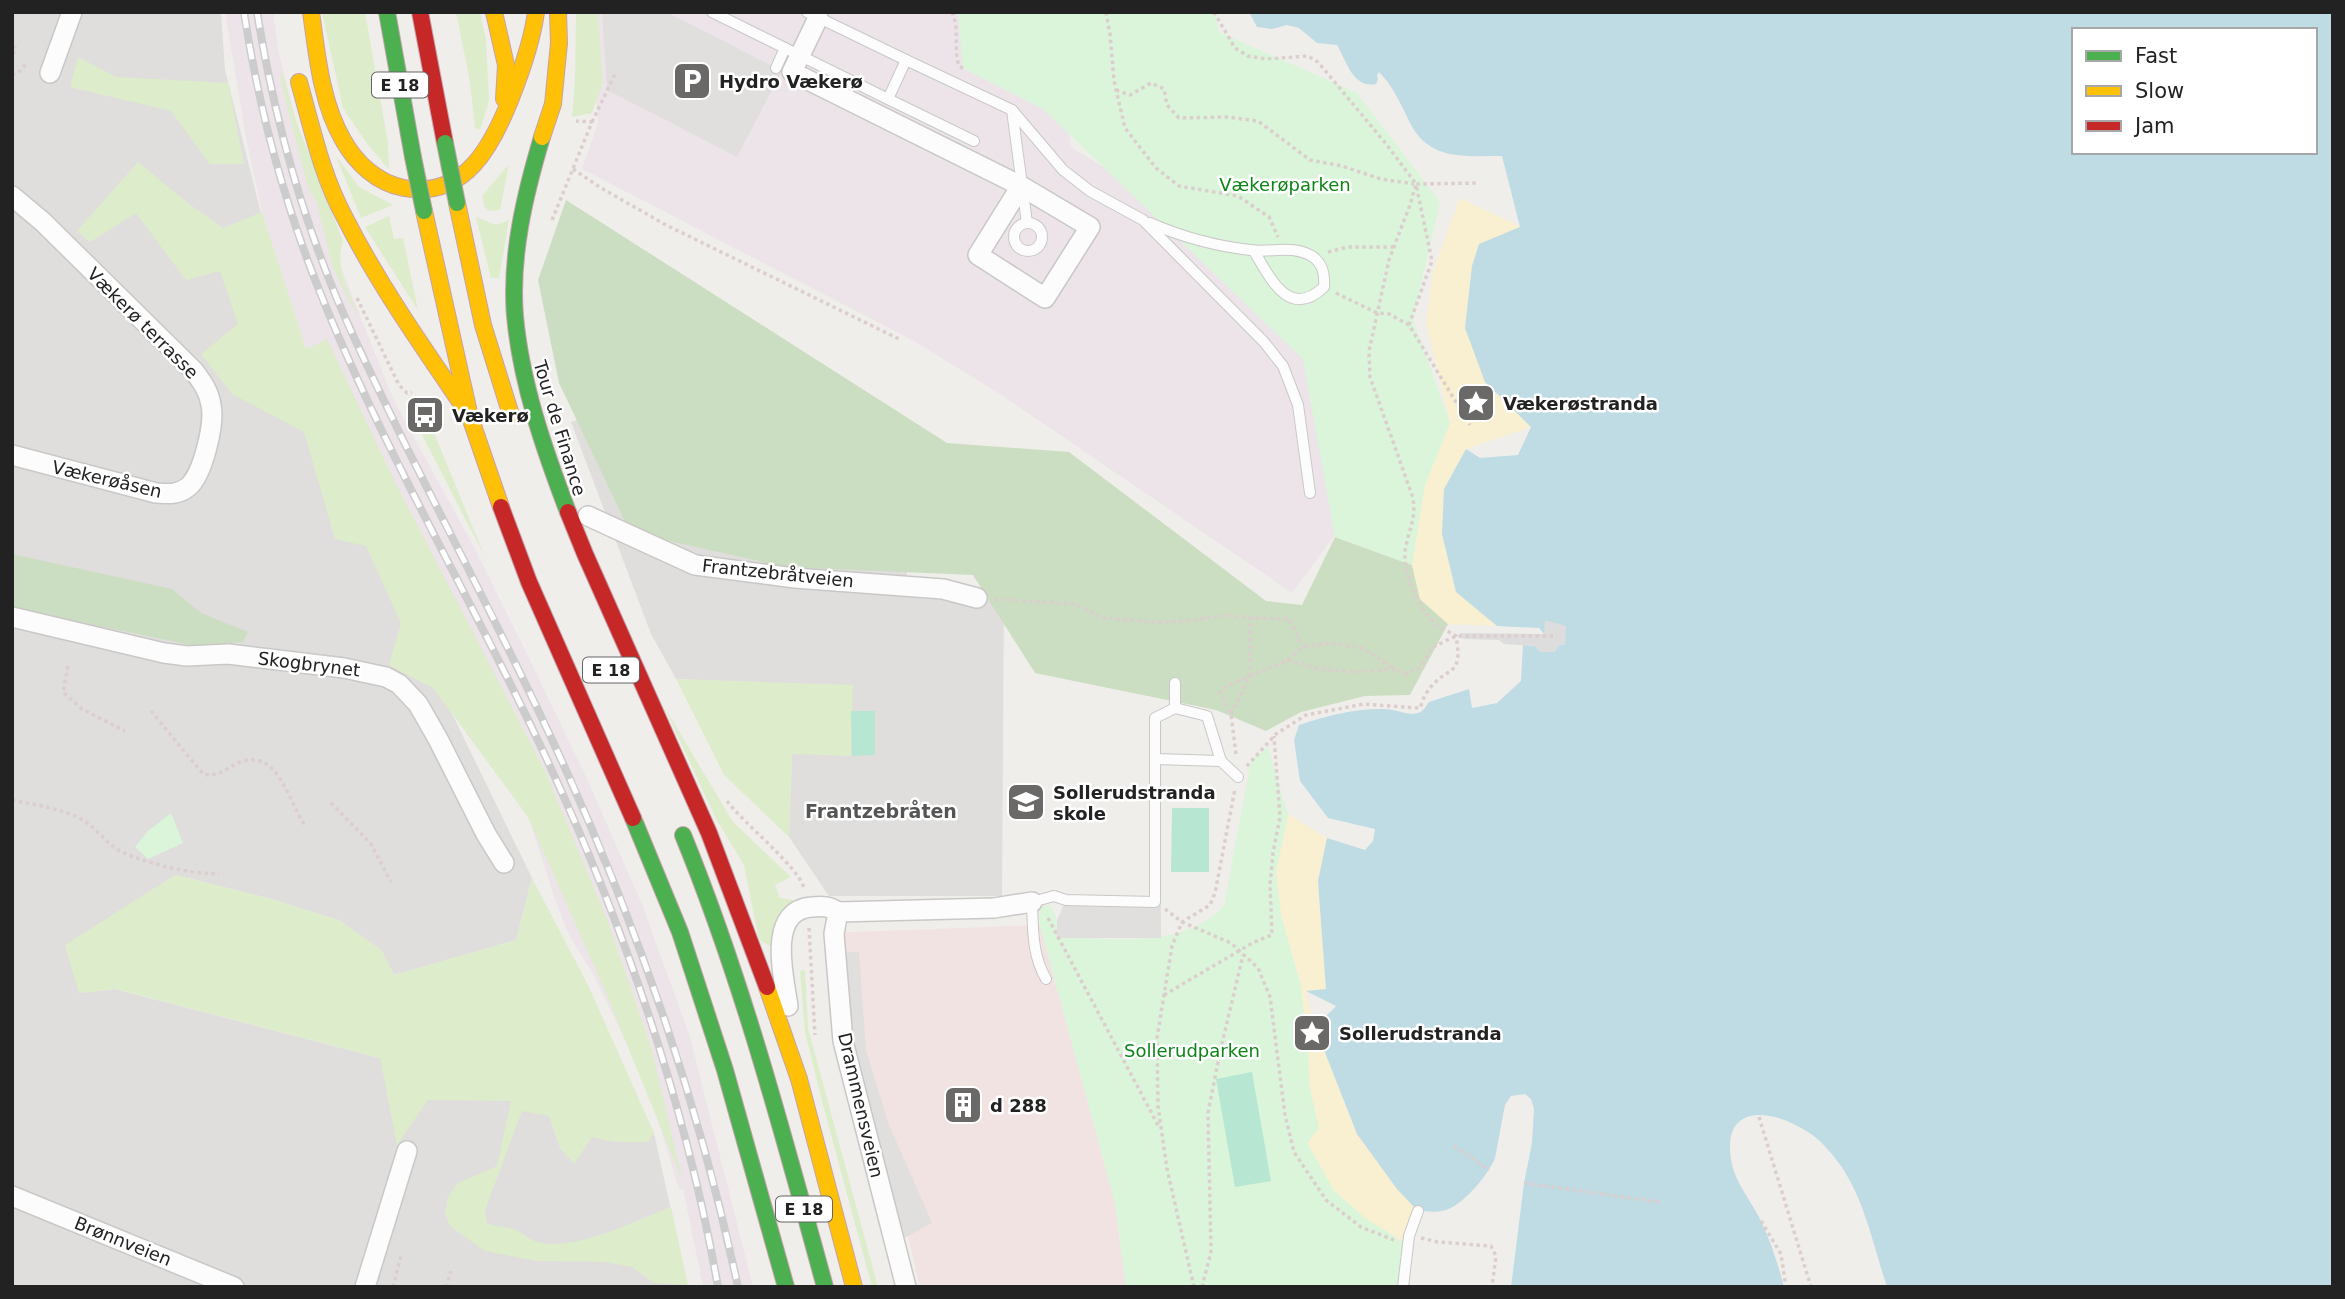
<svg xmlns="http://www.w3.org/2000/svg" width="2345" height="1299" viewBox="0 0 2345 1299" font-family="'DejaVu Sans',sans-serif">
	<style>
		.residential { fill: #dfdedc }
		.commercial { fill: #f1e3e1 }
		.industrial { fill: #ede4e9 }
		.grass { fill: #ddeccb }
		.forest { fill: #cbdec1 }
		.sand { fill: #f8f0d0 }
		.park { fill: #daf5da }
		.pitch { fill: #b7e6d2 }
		.parking { fill: #e0dfde }
		.water { fill: #bfdbe3; fill-rule: evenodd }
		.pier { fill: #dedddd }
		.lines { fill: none; stroke-linecap: round; stroke-linejoin: round }
		.lane-casing { stroke: #c9c8c7; stroke-width: 12 }
		.street-casing { stroke: #c9c8c7; stroke-width: 22 }
		.fast-casing { stroke: #c5a2ac; stroke-width: 18 }
		.slow-casing { stroke: #c5a2ac; stroke-width: 18 }
		.jam-casing { stroke: #c5a2ac; stroke-width: 18 }
		.path { stroke: #dccecd; stroke-width: 3.5; stroke-dasharray: 3.5 3.5; stroke-linecap: butt }
		.lane { stroke: #fdfcfc; stroke-width: 10 }
		.street { stroke: #fdfcfc; stroke-width: 19 }
		.fast { stroke: #4caf50; stroke-width: 16 }
		.slow { stroke: #ffc107; stroke-width: 16 }
		.jam { stroke: #c62828; stroke-width: 16 }
		.rail-casing { stroke: #ccc; stroke-width: 8 }
		.rail { stroke: #fff; stroke-width: 5; stroke-dasharray: 16; stroke-linecap: butt }
		.fast-bridge-casing { stroke: #c5a2ac; stroke-width: 18; stroke-linecap: butt }
		.slow-bridge-casing { stroke: #c5a2ac; stroke-width: 18; stroke-linecap: butt }
		.fast-bridge { stroke: #4caf50; stroke-width: 16 }
		.slow-bridge { stroke: #ffc107; stroke-width: 16 }
		.labels { text-anchor: middle; dominant-baseline: central; stroke-width: 5; stroke-linejoin: round; paint-order: stroke }
		.shield { fill: #fff; stroke: #646464; stroke-width: 2 }
		.shield-label { font-size: 16px; font-weight: bold; fill: #222 }
		.poi-label { font-size: 18px; font-weight: bold; fill: #222; stroke: #fff; text-anchor: start }
		.park-label { font-size: 18px; fill: #0c8416; stroke: #fff }
		.street-label { font-size: 18px; fill: #222; stroke: #fff }
		.neighbourhood-label { font-size: 19px; font-weight: bold; fill: #555; stroke: #fff }
	</style>
	<rect width="100%" height="100%" fill="#f0eeeb"/>
	<g class="residential">
		<polygon points="12,12 221,12 225,70 317,436 532,878 516,940 394,975 381,950 341,921 271,899 175,875 79,993 115,989 380,1058 654,1133 688,1287 12,1287"/>
		<polygon points="604,411 906,512 907,583 1004,592 1002,896 829,896 789,837 792,754 853,686 676,679 651,634 571,422"/>
	</g>
	<polygon class="commercial" points="1040,925 1115,1203 1126,1287 920,1287 910,1244 838,1034 827,933"/>
	<g class="industrial">
		<polygon points="225,12 273,12 279,53 296,121 338,260 394,401 473,545 531,662 587,779 642,904 690,1037 753,1287 703,1287 683,1189 679,1189 654,1107 625,1040 594,976 568,933 554,897 521,793 306,349 262,212 246,138"/>
		<polygon points="589,12 967,12 1059,56 1071,147 1154,198 1390,352 1360,501 1292,593 1000,394 912,340 582,169 598,123"/>
	</g>
	<g class="grass">
		<polygon points="322,12 365,12 388,143 389,169 368,145 343,108"/>
		<polygon points="456,12 480,12 486,40 489,101 480,130 475,128 470,82"/>
		<polygon points="576,12 598,12 603,82 592,113 572,117 575,78"/>
		<polygon points="78,57 116,77 228,83 244,164 210,164 171,111 70,87"/>
		<path d="M 282,71 L 296,121 L 343,241 C 334,268 349,292 359,317 L 348,299 L 333,268 L 317,203 L 309,189 L 299,153 L 280,79 Z"/>
		<polygon points="336,156 359,187 393,205 361,218"/>
		<polygon points="138,162 189,204 223,228 262,212 306,349 327,339 395,482 545,771 608,921 652,1050 683,1182 603,986 528,817 433,688 389,665 401,623 366,546 335,539 304,432 232,394 201,354 238,324 220,271 186,280 136,213 90,242 77,231"/>
		<polygon points="509,164 500,210 489,211 484,206 482,196"/>
		<polygon points="389,216 394,239 403,238 418,310 365,227"/>
		<polygon points="476,217 496,225 509,220 499,278 491,278"/>
		<polygon points="421,423 429,435 434,433 485,557 417,425"/>
		<polygon points="676,679 853,685 851,756 792,754 789,837 724,775"/>
		<polygon points="665,708 733,822 791,877 775,885 780,898 794,900 772,947 759,940 744,865 715,817"/>
		<path d="M 175,875 L 271,899 L 341,921 L 381,950 L 394,975 L 516,940 L 532,878 L 589,987 L 654,1133 L 648,1142 L 614,1142 L 592,1137 L 574,1164 L 560,1148 L 549,1116 L 522,1111 L 485,1210 L 487,1223 C 497,1228 508,1226 518,1231 C 523,1233 527,1238 532,1240 C 568,1256 636,1220 671,1207 L 688,1285 L 654,1283 L 632,1267 L 606,1262 L 537,1261 L 485,1251 L 450,1226 L 445,1213 L 448,1197 L 458,1183 L 497,1166 L 511,1101 L 428,1100 L 397,1145 L 380,1058 L 116,989 L 79,993 L 65,945 Z"/>
		<polygon points="805,970 808,1028 878,1287 872,1287 823,1105 805,1032 800,971"/>
	</g>
	<g class="forest">
		<polygon points="566,200 947,443 1069,452 1266,601 1302,605 1335,537 1412,565 1420,599 1448,624 1410,695 1365,696 1301,712 1266,731 1216,710 1035,673 973,575 785,567 630,532 559,383 538,280"/>
		<polygon points="12,554 172,589 201,613 248,632 243,642 196,646 12,608"/>
	</g>
	<g class="sand">
		<polygon points="1460,198 1521,227 1485,382 1531,427 1466,449 1444,489 1442,534 1456,592 1497,626 1448,624 1420,599 1412,565 1425,485 1450,423 1426,322 1433,272"/>
		<polygon points="1288,814 1327,838 1318,881 1326,989 1306,992 1315,1027 1357,1134 1397,1189 1418,1211 1408,1245 1365,1218 1334,1191 1307,1143 1319,1128 1309,1085 1308,1040 1300,983 1281,915 1276,873"/>
	</g>
	<g class="park">
		<polygon points="958,12 1214,12 1219,32 1357,93 1440,202 1413,319 1450,423 1425,485 1412,565 1335,537 1303,359 1043,109 963,68"/>
		<path d="M 1268,747 L 1288,814 L 1276,873 L 1281,915 L 1300,983 L 1308,1040 L 1309,1085 L 1319,1128 L 1307,1143 L 1334,1191 L 1365,1218 L 1408,1245 L 1403,1287 L 1126,1287 L 1115,1203 L 1040,925 L 1038,908 L 1048,905 C 1058,913 1057,925 1057,937 C 1113,938 1182,950 1224,906 L 1251,760 Z"/>
		<polygon points="171,813 183,843 148,859 135,847 148,831"/>
	</g>
	<g class="pitch">
		<polygon points="851,711 875,711 875,755 852,756"/>
		<polygon points="1172,808 1209,808 1209,872 1171,872"/>
		<polygon points="1252,1072 1271,1181 1235,1187 1216,1079"/>
	</g>
	<g class="parking">
		<polygon points="602,12 666,12 782,71 737,157 607,90"/>
		<polygon points="1066,900 1155,902 1161,905 1161,938 1057,938 1057,920"/>
		<polygon points="859,952 866,1051 889,1125 932,1223 904,1238 917,1287 899,1287 826,953"/>
	</g>
	<path class="water" d="M 1249,12 L 2333,12 L 2333,1287 L 1887,1287 C 1874,1248 1865,1201 1841,1166 C 1832,1154 1821,1140 1808,1132 C 1775,1110 1722,1101 1731,1159 C 1734,1182 1751,1200 1761,1221 C 1771,1242 1778,1264 1784,1287 L 1511,1287 L 1524,1183 L 1532,1143 L 1534,1109 L 1531,1099 L 1525,1094 L 1511,1096 L 1505,1105 L 1495,1158 C 1489,1174 1463,1205 1446,1210 C 1438,1213 1426,1211 1418,1211 L 1397,1189 L 1357,1134 L 1315,1027 L 1336,1006 L 1306,991 L 1326,989 L 1318,881 L 1327,838 L 1365,850 L 1373,841 L 1375,829 L 1328,818 L 1300,781 L 1294,740 L 1299,725 C 1325,716 1357,708 1385,709 C 1395,709 1408,716 1418,713 C 1424,711 1426,706 1429,702 L 1469,689 L 1472,708 L 1497,703 L 1521,681 L 1523,645 L 1535,646 L 1541,652 L 1554,652 L 1559,645 L 1544,634 L 1539,628 L 1497,626 L 1456,592 L 1442,534 L 1444,489 L 1466,449 L 1480,458 L 1518,455 L 1531,427 L 1485,382 L 1465,328 L 1472,266 L 1479,244 L 1520,227 L 1502,156 C 1466,156 1429,161 1410,123 C 1401,105 1394,87 1379,72 L 1377,75 L 1378,79 L 1376,84 C 1353,89 1346,60 1337,45 L 1317,43 L 1299,28 L 1287,25 L 1272,29 L 1257,27 ZM 2074,30 L 2315,30 L 2315,152 L 2074,152 Z"/>
	<polygon class="pier" points="1545,620 1566,626 1565,645 1559,645 1555,652 1541,652 1535,646 1504,644 1499,640 1463,639 1460,633 1544,634"/>
	<g class="lines">
		<defs>
			<g id="lane">
				<polyline points="712,12 888,99 906,60 1012,110 1027,223"/>
				<polyline points="807,12 906,60"/>
				<polyline points="776,68 785,48"/>
				<polyline points="888,99 974,141"/>
				<polyline points="1012,110 1063,170 1090,191 1143,220 1264,342 1283,366 1298,405 1310,493"/>
				<path d="M 1150,223 C 1182,237 1216,246 1250,250 C 1271,253 1290,245 1310,255 C 1323,262 1325,274 1324,287 C 1289,320 1270,278 1254,251"/>
				<circle cx="1028" cy="237" r="14"/>
				<polyline points="1155,759 1221,761 1207,716 1175,708"/>
				<polyline points="1221,761 1238,777"/>
				<path d="M 1046,979 C 1032,955 1033,929 1032,902 L 1054,896 L 1066,900 L 1155,902 L 1155,718 L 1175,708 L 1175,683"/>
				<polyline points="1403,1287 1409,1236 1418,1211"/>
			</g>
			<g id="street">
				<polyline points="818,18 792,72 1021,186 1090,227 1045,298 978,255 1021,186"/>
				<polyline points="50,73 72,12"/>
				<path d="M 12,196 L 43,222 L 194,371 C 202,382 209,391 211,405 C 215,423 203,475 188,487 C 178,495 168,494 156,493 L 12,455"/>
				<polyline points="588,516 695,565 795,578 943,589 977,598"/>
				<polyline points="12,617 164,653 187,656 228,654 344,668 386,677 399,684 418,704 438,739 486,834 504,863"/>
				<polyline points="838,912 994,908 1032,902"/>
				<path d="M 788,1006 C 784,978 766,910 812,907 C 822,906 830,906 838,912 L 834,934 L 843,1041 L 906,1287"/>
				<polyline points="12,1196 234,1287"/>
				<polyline points="365,1287 407,1151"/>
			</g>
			<g id="fast">
				<polyline points="387,12 413,157"/>
				<path d="M 542,137 C 525,194 510,256 515,316 C 521,383 544,449 568,512"/>
				<polyline points="633,818 680,932 725,1070 786,1287"/>
				<path d="M 683,835 C 743,982 783,1134 825,1287"/>
			</g>
			<g id="slow">
				<path d="M 311,12 C 317,54 321,102 343,140 C 356,163 377,183 404,188 C 465,199 492,146 511,98 C 522,70 532,42 536,12"/>
				<polyline points="494,12 506,65 504,99"/>
				<path d="M 299,82 C 312,128 322,176 345,218 C 378,283 420,343 461,403"/>
				<polyline points="553,104 559,43 558,12"/>
				<polyline points="457,203 483,325 511,415"/>
				<polyline points="424,211 470,417 501,507"/>
				<polyline points="767,987 799,1079 854,1287"/>
			</g>
			<g id="jam">
				<polyline points="420,12 445,143"/>
				<polyline points="501,507 529,582 633,818"/>
				<polyline points="568,512 585,554 709,833 767,987"/>
			</g>
		</defs>
		<use href="#lane" class="lane-casing"/>
		<use href="#street" class="street-casing"/>
		<use href="#fast" class="fast-casing"/>
		<use href="#slow" class="slow-casing"/>
		<use href="#jam" class="jam-casing"/>
		<g class="path">
			<path d="M 952,12 C 960,30 953,48 959,66 L 966,70"/>
			<polyline points="1106,12 1110,34 1114,81 1125,128 1156,168 1179,186 1238,196 1269,217 1278,237"/>
			<path d="M 1214,12 L 1235,48 L 1248,56 L 1266,59 L 1308,56 L 1318,62 L 1387,145 L 1416,184 L 1410,205 L 1389,260 L 1369,351 L 1370,377 L 1413,498 C 1416,520 1410,525 1406,546 C 1400,569 1419,610 1437,625 C 1442,629 1450,632 1456,636 C 1464,680 1446,664 1427,692 C 1424,696 1422,703 1420,708 L 1364,704 L 1306,715 L 1276,734 L 1246,767"/>
			<polyline points="12,46 15,47 12,60"/>
			<polyline points="12,75 18,73 26,64"/>
			<polyline points="1116,90 1130,95 1151,83 1164,89 1167,105 1179,118 1227,117 1258,121 1310,160 1342,166 1381,179 1414,184"/>
			<polyline points="592,122 615,74"/>
			<polyline points="573,169 601,188 666,225 901,340"/>
			<polyline points="552,220 592,122 576,121"/>
			<polyline points="1328,252 1348,247 1395,247"/>
			<polyline points="1336,293 1377,313 1389,314 1409,325 1470,425"/>
			<polyline points="357,298 399,385 407,393 412,392"/>
			<polyline points="1409,325 1432,261 1416,184 1479,183"/>
			<polyline points="994,599 1075,604 1103,618 1152,622 1188,621 1226,615 1250,618 1289,619 1303,647"/>
			<polyline points="1288,660 1303,647 1330,643 1362,648 1393,668"/>
			<polyline points="68,666 63,692 82,709 125,731"/>
			<path d="M 151,711 L 203,774 C 215,777 224,771 234,765 C 277,742 287,800 306,827"/>
			<polyline points="1231,714 1249,678 1250,618"/>
			<polyline points="1236,754 1231,714 1220,693 1229,685 1288,660 1318,669 1354,672 1393,669 1407,674 1421,667 1431,648 1456,636 1557,636"/>
			<path d="M 12,800 C 35,805 60,808 81,819 C 94,826 102,838 114,847 C 130,860 199,877 219,873"/>
			<path d="M 727,801 C 742,822 801,869 804,889"/>
			<polyline points="331,803 371,844 391,882"/>
			<polyline points="1165,909 1182,922 1231,943 1258,968 1270,997 1285,1115 1294,1152 1326,1200 1361,1227 1394,1240"/>
			<polyline points="1048,918 1159,1127"/>
			<polyline points="809,928 815,1035"/>
			<polyline points="1164,995 1254,942 1272,935 1270,885 1273,853 1280,817 1274,736"/>
			<polyline points="1759,1117 1811,1287"/>
			<polyline points="1454,1146 1489,1170"/>
			<polyline points="1524,1183 1659,1202"/>
			<polyline points="1761,1221 1781,1254 1786,1287"/>
			<polyline points="1421,1238 1438,1242 1491,1246 1496,1256 1492,1287"/>
			<polyline points="393,1287 401,1256"/>
			<polyline points="446,1287 451,1271"/>
			<polyline points="1194,1287 1167,1169 1158,1106 1157,1038 1172,946 1182,922 1210,905 1215,893 1235,789"/>
			<polyline points="1202,1287 1211,1252 1208,1113 1220,1052 1243,955"/>
		</g>
		<use href="#lane" class="lane"/>
		<use href="#street" class="street"/>
		<use href="#fast" class="fast"/>
		<use href="#slow" class="slow"/>
		<use href="#jam" class="jam"/>
		<defs>
			<g id="rail">
				<path d="M 244,12 C 257,98 279,183 309,264 C 370,425 458,574 532,728 C 617,905 684,1094 718,1287"/>
				<path d="M 257,12 C 272,105 296,197 331,284 C 352,337 378,388 403,440 C 451,536 501,631 547,729 C 631,907 697,1094 738,1287"/>
			</g>
		</defs>
		<use href="#rail" class="rail-casing"/>
		<use href="#rail" class="rail"/>
		<defs>
			<g id="fast-bridge">
				<polyline points="445,143 457,203"/>
				<polyline points="413,157 424,211"/>
			</g>
			<polyline id="slow-bridge" points="542,137 553,104"/>
		</defs>
		<use href="#fast-bridge" class="fast-bridge-casing"/>
		<use href="#slow-bridge" class="slow-bridge-casing"/>
		<use href="#fast-bridge" class="fast-bridge"/>
		<use href="#slow-bridge" class="slow-bridge"/>
	</g>
	<defs>
		<symbol id="parking-square" viewBox="-11 -11 22 22"><rect x="-9" y="-9" width="18" height="18" rx="4" fill="#6a6968" stroke="#fff"/><path d="M-3.5-5.5H1a3.5 3.5 0 0 1 0 7H-1V5.5H-3.5ZM-1-3.4V-.6H.8a1.4 1.4 0 0 0 0-2.8Z" fill="#fff"/></symbol>
		<symbol id="sight-square" viewBox="-11 -11 22 22"><rect x="-9" y="-9" width="18" height="18" rx="4" fill="#6a6968" stroke="#fff"/><path d="M0-6L1.8-2.2L6-1.7L2.9 1.2L3.7 5.4L0 3.3L-3.7 5.4L-2.9 1.2L-6-1.7L-1.8-2.2Z" fill="#fff"/></symbol>
		<symbol id="bus-square" viewBox="-11 -11 22 22"><rect x="-9" y="-9" width="18" height="18" rx="4" fill="#6a6968" stroke="#fff"/><path d="M-5-6H5V4H4V6H2V4H-2V6H-4V4H-5ZM-3.5-4V0h7V-4ZM-3.5 1.2v1.5H-2V1.2ZM2 1.2v1.5H3.5V1.2Z" fill="#fff"/></symbol>
		<symbol id="school-square" viewBox="-11 -11 22 22"><rect x="-9" y="-9" width="18" height="18" rx="4" fill="#6a6968" stroke="#fff"/><path d="M0-5L7-2L0 1L-7-2ZM-4 1L0 2.5L4 1V4Q0 6-4 4Z" fill="#fff"/></symbol>
		<symbol id="building-square" viewBox="-11 -11 22 22"><rect x="-9" y="-9" width="18" height="18" rx="4" fill="#6a6968" stroke="#fff"/><path d="M-4-6H4V6H1V3H-1V6H-4ZM-2.5-4.3h1.7v1.8h-1.7ZM.8-4.3h1.7v1.8H.8ZM-2.5-1h1.7V.8h-1.7ZM.8-1h1.7V.8H.8Z" fill="#fff"/></symbol>
	</defs>
	<g fill-rule="evenodd">
		<use href="#parking-square" x="670" y="59" width="44" height="44"/>
		<use href="#sight-square" x="1454" y="381" width="44" height="44"/>
		<use href="#bus-square" x="403" y="393" width="44" height="44"/>
		<use href="#school-square" x="1004" y="780" width="44" height="44"/>
		<use href="#sight-square" x="1290" y="1011" width="44" height="44"/>
		<use href="#building-square" x="941" y="1083" width="44" height="44"/>
	</g>
	<g class="labels">
		<g class="shield">
			<rect x="372" y="72.5" width="56" height="25" rx="5"/>
			<rect x="583" y="657.5" width="56" height="25" rx="5"/>
			<rect x="776" y="1196.5" width="56" height="25" rx="5"/>
		</g>
		<g class="shield-label">
			<text x="400" y="85">E 18</text>
			<text x="611" y="670">E 18</text>
			<text x="804" y="1209">E 18</text>
		</g>
		<g class="poi-label">
			<text x="719" y="81">Hydro Vækerø</text>
			<text x="1503" y="403">Vækerøstranda</text>
			<text x="452" y="415">Vækerø</text>
			<text x="1053" y="792">Sollerudstranda<tspan x="1053" dy="21">skole</tspan></text>
			<text x="1339" y="1033">Sollerudstranda</text>
			<text x="990" y="1105">d 288</text>
		</g>
		<g class="park-label">
			<text x="1285" y="184">Vækerøparken</text>
			<text x="1192" y="1050">Sollerudparken</text>
		</g>
		<g class="street-label">
			<text transform="translate(143 323) rotate(45)">Vækerø terrasse</text>
			<text transform="translate(560 428) rotate(73)">Tour de Finance</text>
			<text transform="translate(107 479) rotate(13)">Vækerøåsen</text>
			<text transform="translate(778 573) rotate(6)">Frantzebråtveien</text>
			<text transform="translate(309 664) rotate(7)">Skogbrynet</text>
			<text transform="translate(861 1105) rotate(77)">Drammensveien</text>
			<text transform="translate(123 1241) rotate(22)">Brønnveien</text>
		</g>
		<g class="neighbourhood-label">
			<text x="881" y="811">Frantzebråten</text>
		</g>
	</g>
	<rect width="2345" height="1299" fill="none" stroke="#222222" stroke-width="28"/>
	<rect x="2072" y="28" width="245" height="126" fill="#ffffff" stroke="#a7a7a7" stroke-width="2"/>
	<rect x="2086" y="51" width="35" height="10" fill="#4caf50" stroke="#a7a7a7" stroke-width="2"/>
	<text x="2135" y="63" font-size="21" fill="#222222">Fast</text>
	<rect x="2086" y="86" width="35" height="10" fill="#ffc107" stroke="#a7a7a7" stroke-width="2"/>
	<text x="2135" y="98" font-size="21" fill="#222222">Slow</text>
	<rect x="2086" y="121" width="35" height="10" fill="#c62828" stroke="#a7a7a7" stroke-width="2"/>
	<text x="2135" y="133" font-size="21" fill="#222222">Jam</text>
</svg>
